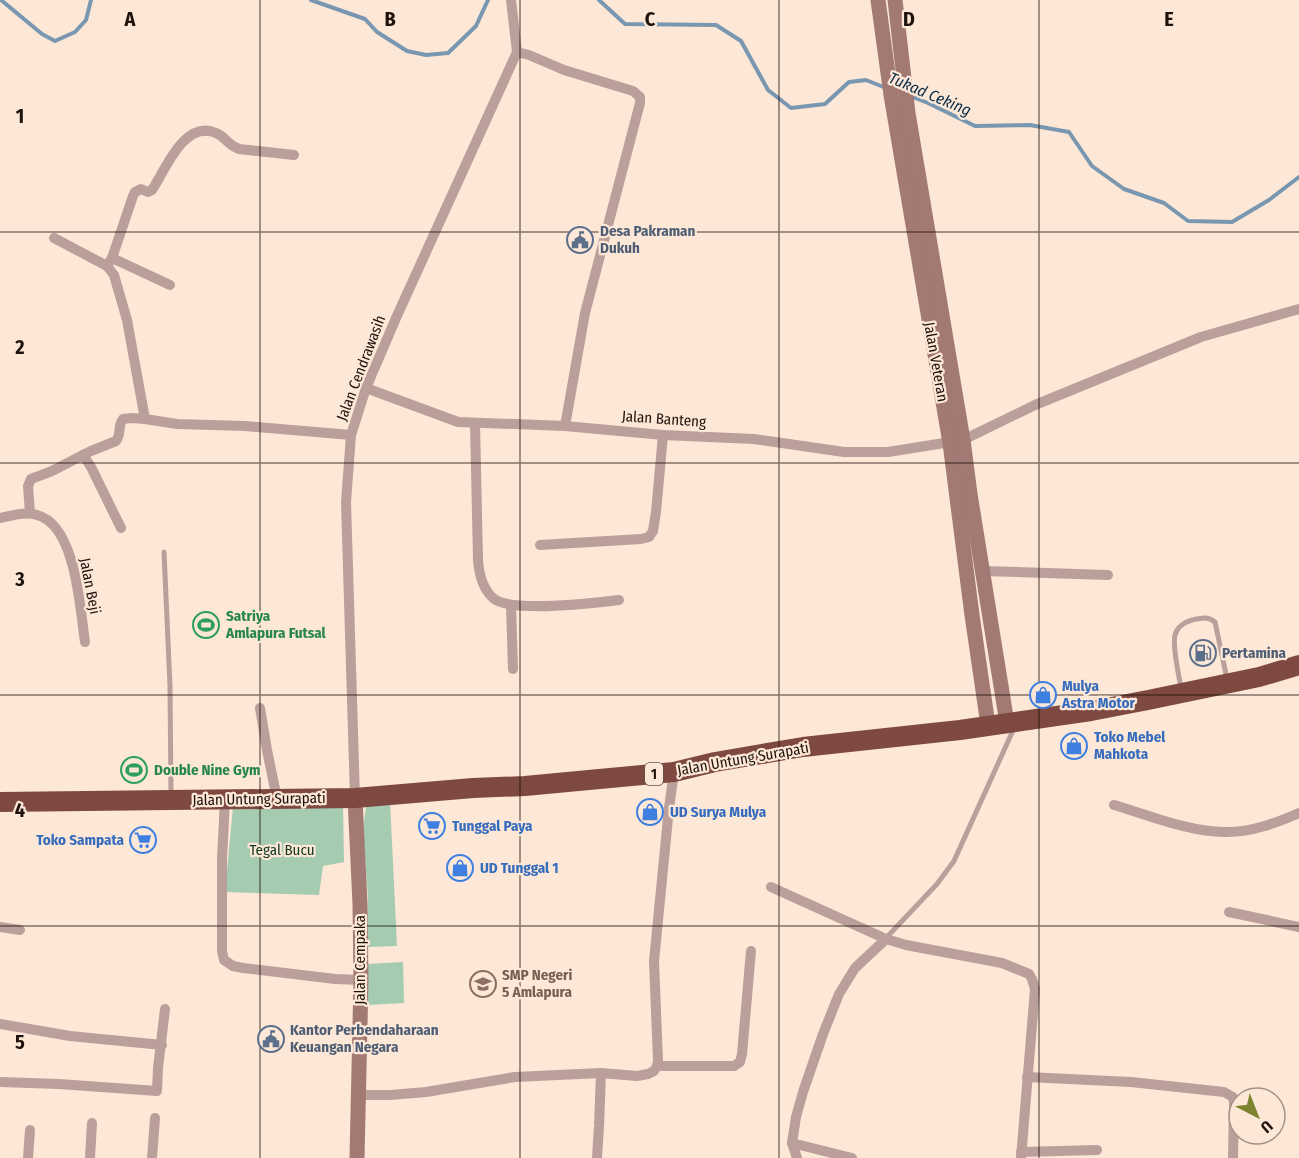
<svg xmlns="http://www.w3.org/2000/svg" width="1299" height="1158" viewBox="0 0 1299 1158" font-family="'Fira Sans Condensed',sans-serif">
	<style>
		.green { fill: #a5cbb0 }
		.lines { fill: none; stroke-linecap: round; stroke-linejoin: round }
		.stream { stroke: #7997b0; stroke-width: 4 }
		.lane { stroke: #bb9f9a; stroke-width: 5 }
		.street { stroke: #bb9f9a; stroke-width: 10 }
		.secondary { stroke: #a27a73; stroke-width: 15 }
		.highway { stroke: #7e4940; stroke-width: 20 }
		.grid { fill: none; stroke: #1d130c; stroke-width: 1.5; stroke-opacity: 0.55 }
		.labels { text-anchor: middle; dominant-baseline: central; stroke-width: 4.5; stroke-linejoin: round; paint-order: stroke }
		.shield { fill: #fde7d6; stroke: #605349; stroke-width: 1.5 }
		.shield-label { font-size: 14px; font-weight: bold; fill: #1d130c }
		.service-label { font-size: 15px; font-weight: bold; fill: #4e5e75; stroke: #fde7d6; text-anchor: start }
		.street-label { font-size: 15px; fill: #1d130c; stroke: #fde7d6 }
		.leisure-label { font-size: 15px; font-weight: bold; fill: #27864d; stroke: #fde7d6; text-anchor: start }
		.shop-label { font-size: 15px; font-weight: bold; fill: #366cbe; stroke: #fde7d6; text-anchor: start }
		.park-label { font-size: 15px; fill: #103921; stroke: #fde7d6 }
		.education-label { font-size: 15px; font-weight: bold; fill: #785e54; stroke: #fde7d6; text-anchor: start }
		.water-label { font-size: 16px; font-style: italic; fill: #092d48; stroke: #fde7d6 }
		.grid-label { font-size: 20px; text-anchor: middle; font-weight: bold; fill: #1d130c; stroke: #fde7d6; stroke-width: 4.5; stroke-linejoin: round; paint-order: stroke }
	</style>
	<rect width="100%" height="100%" fill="#fde7d6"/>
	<g class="green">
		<polygon points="367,801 390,801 397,946 366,947 368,898 363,829"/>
		<polygon points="343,803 344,862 323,866 319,895 225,892 233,807"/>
		<polygon points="403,962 404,1003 367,1005 366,964"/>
	</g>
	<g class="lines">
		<g class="stream">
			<polyline points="1,0 42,34 55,41 75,32 86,20 91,0"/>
			<polyline points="311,0 365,19 377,32 407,51 426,55 448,53 476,26 488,0"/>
			<polyline points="599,0 625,24 716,25 741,41 768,90 791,108 825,104 849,82 866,80 886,88"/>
			<polyline points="910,96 928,103 975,126 1030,125 1069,132 1092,166 1124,189 1164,203 1188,221 1232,222 1269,200 1299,177"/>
		</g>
		<g class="lane">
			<polyline points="164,552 170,686 171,796"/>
			<path d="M 1181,688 C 1179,675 1172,647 1175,635 C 1177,627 1185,622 1192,620 C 1201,618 1208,616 1215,622 L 1227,679"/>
			<polyline points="886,938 937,884 954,861 1015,726"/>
		</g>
		<g class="street">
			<polyline points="511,0 517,52"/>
			<polyline points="54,238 107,266 114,275 127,320 145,419 177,424 245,426 351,435"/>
			<polyline points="112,258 170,285"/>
			<path d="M 107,266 L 112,258 L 133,196 L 135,192 L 141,189 L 148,192 L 152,190 C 165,171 184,119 216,133 C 226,137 226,144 239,149 L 294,155"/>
			<polyline points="366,388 458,422 565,426 663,435 754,439 844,452 888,452 963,440 1035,405 1201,337 1299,309"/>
			<path d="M 475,423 L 478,560 C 479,574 482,588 493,598 C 509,613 595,603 619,600"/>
			<path d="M 83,455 L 91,451 L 116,441 C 122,434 117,426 123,419 L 132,418 L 145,419"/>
			<polyline points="30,513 28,486 31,479 52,471 83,455 91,467 121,528"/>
			<path d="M 0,518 C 11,516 25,511 37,515 C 76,525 80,609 85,642"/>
			<polyline points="540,545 641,539 649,537 653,531 656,512 663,435"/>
			<polyline points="983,571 1108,575"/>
			<polyline points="511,605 513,669"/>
			<polyline points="260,708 267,750 277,799"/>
			<polyline points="355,798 346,502 351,435 366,388 396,318 517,52 529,55 564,70 633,91 640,97 640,103 585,313 565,426"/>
			<polyline points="225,799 222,860 222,951 224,960 233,966 243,968 335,979 361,980"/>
			<path d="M 1114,805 C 1148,815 1192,833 1227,832 C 1252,832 1276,823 1299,813"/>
			<polyline points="771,887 886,939 906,945 1002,963 1029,974 1032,979 1035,989 1021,1158"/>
			<polyline points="1229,912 1299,927"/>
			<polyline points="0,927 20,930"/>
			<polyline points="0,1024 70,1036 162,1045"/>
			<polyline points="657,1066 734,1066 740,1062 742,1054 751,951"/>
			<polyline points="1027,1077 1131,1082 1224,1092 1233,1097 1234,1103 1233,1158"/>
			<polyline points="0,1082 59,1084 157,1091 158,1068 165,1009"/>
			<polyline points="358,1095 390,1095 426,1092 515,1077 601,1073 637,1076 648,1074 654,1071 657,1066 658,1061 654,961 669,808 674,772"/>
			<polyline points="792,1143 852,1158"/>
			<polyline points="1021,1152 1097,1150"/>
			<polyline points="28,1158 30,1130"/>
			<polyline points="90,1158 92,1123"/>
			<polyline points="152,1158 155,1118"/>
			<polyline points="597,1158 599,1126 601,1073"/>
			<polyline points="797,1158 792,1143 796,1117 803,1092 823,1034 839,994 855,968 886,939"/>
		</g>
		<g class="secondary">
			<polyline points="878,0 891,95 950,443 972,615 988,725"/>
			<polyline points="895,0 908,113 963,440 970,494 1007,723"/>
			<polyline points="355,798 360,904 361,980 357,1158"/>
		</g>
		<polyline class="highway" points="0,802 355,798 473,788 525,786 674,772 715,762 803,747 960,730 1091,711 1148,700 1259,677 1299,665"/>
	</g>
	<path class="grid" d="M 260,0 L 260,1158M 520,0 L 520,1158M 779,0 L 779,1158M 1039,0 L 1039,1158M 0,232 L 1299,232M 0,463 L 1299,463M 0,695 L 1299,695M 0,926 L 1299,926"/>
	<defs>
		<symbol id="civic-ring" viewBox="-11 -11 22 22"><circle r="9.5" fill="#fde7d6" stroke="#5c6f8a" stroke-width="1.5"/><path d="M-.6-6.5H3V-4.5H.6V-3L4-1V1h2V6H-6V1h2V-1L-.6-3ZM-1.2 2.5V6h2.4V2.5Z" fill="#5c6f8a"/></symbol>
		<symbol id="stadium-ring" viewBox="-11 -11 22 22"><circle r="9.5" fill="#fde7d6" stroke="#2e9e5b" stroke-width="1.5"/><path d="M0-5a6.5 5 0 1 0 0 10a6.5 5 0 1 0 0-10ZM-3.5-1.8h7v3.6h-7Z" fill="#2e9e5b"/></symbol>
		<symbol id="fuel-ring" viewBox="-11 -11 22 22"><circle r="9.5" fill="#fde7d6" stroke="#5c6f8a" stroke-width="1.5"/><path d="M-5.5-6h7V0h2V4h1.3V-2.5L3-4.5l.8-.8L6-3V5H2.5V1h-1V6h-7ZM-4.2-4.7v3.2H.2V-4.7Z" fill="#5c6f8a"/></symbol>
		<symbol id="shop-ring" viewBox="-11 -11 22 22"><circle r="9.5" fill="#fde7d6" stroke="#3f7fe0" stroke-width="1.5"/><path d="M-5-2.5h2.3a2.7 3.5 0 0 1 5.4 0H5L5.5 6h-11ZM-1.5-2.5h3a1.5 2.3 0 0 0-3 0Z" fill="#3f7fe0"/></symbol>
		<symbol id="supermarket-ring" viewBox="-11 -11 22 22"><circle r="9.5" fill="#fde7d6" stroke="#3f7fe0" stroke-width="1.5"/><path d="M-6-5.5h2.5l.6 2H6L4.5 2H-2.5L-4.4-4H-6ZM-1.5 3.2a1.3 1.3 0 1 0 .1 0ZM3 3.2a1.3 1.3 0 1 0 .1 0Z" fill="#3f7fe0"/></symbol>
		<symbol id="school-ring" viewBox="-11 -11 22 22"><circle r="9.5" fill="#fde7d6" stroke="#8d6e63" stroke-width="1.5"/><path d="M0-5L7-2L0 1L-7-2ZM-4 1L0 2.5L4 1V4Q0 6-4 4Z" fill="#8d6e63"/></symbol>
	</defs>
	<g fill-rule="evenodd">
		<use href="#civic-ring" x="565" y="225" width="30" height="30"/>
		<use href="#stadium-ring" x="191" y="610" width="30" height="30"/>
		<use href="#fuel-ring" x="1188" y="638" width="30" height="30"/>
		<use href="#shop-ring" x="1028" y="680" width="30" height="30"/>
		<use href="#shop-ring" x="1059" y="731" width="30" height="30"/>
		<use href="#stadium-ring" x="119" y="755" width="30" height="30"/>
		<use href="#shop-ring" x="635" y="797" width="30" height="30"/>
		<use href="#supermarket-ring" x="417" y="811" width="30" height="30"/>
		<use href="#supermarket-ring" x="128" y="825" width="30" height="30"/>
		<use href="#shop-ring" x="445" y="853" width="30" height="30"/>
		<use href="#school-ring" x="468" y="969" width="30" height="30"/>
		<use href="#civic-ring" x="256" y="1024" width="30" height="30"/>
	</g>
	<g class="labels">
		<rect class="shield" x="645" y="763" width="18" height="22" rx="4.5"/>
		<g class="shield-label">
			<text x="654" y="774">1</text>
		</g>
		<g class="service-label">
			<text x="600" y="231">Desa Pakraman<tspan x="600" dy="17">Dukuh</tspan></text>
			<text x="1222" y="653">Pertamina</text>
			<text x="290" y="1030">Kantor Perbendaharaan<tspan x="290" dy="17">Keuangan Negara</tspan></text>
		</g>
		<g class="street-label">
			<text transform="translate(936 362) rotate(80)">Jalan Veteran</text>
			<text transform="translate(361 368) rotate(-69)">Jalan Cendrawasih</text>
			<text transform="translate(664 419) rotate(4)">Jalan Banteng</text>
			<text transform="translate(90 586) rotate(79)">Jalan Beji</text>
			<text transform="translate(743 759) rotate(-10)">Jalan Untung Surapati</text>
			<text transform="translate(259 799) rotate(-1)">Jalan Untung Surapati</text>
			<text transform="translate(360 960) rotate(-90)">Jalan Cempaka</text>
		</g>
		<g class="leisure-label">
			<text x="226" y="616">Satriya<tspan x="226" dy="17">Amlapura Futsal</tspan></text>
			<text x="154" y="770">Double Nine Gym</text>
		</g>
		<g class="shop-label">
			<text x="1062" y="686">Mulya<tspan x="1062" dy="17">Astra Motor</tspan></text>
			<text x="1094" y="737">Toko Mebel<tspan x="1094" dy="17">Mahkota</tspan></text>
			<text x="670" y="812">UD Surya Mulya</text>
			<text x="452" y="826">Tunggal Paya</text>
			<text x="124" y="840" text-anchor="end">Toko Sampata</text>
			<text x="480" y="868">UD Tunggal 1</text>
		</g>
		<g class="park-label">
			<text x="282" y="850">Tegal Bucu</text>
		</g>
		<g class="education-label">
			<text x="502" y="975">SMP Negeri<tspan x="502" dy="17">5 Amlapura</tspan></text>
		</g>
		<g class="water-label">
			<text transform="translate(930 94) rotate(23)">Tukad Ceking</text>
		</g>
	</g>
	<g class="grid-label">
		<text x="130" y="26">A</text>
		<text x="390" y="26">B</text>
		<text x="650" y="26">C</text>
		<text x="909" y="26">D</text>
		<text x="1169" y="26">E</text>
		<text x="20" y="123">1</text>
		<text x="20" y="354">2</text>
		<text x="20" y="586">3</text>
		<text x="20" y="817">4</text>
		<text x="20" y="1049">5</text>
	</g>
	<g transform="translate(1257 1116) rotate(138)"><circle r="28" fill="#fde7d6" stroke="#a39285" stroke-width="1.5"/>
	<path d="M0-4.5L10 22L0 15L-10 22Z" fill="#7d842f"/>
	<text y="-9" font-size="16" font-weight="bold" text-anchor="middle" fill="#1d130c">U</text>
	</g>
</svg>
